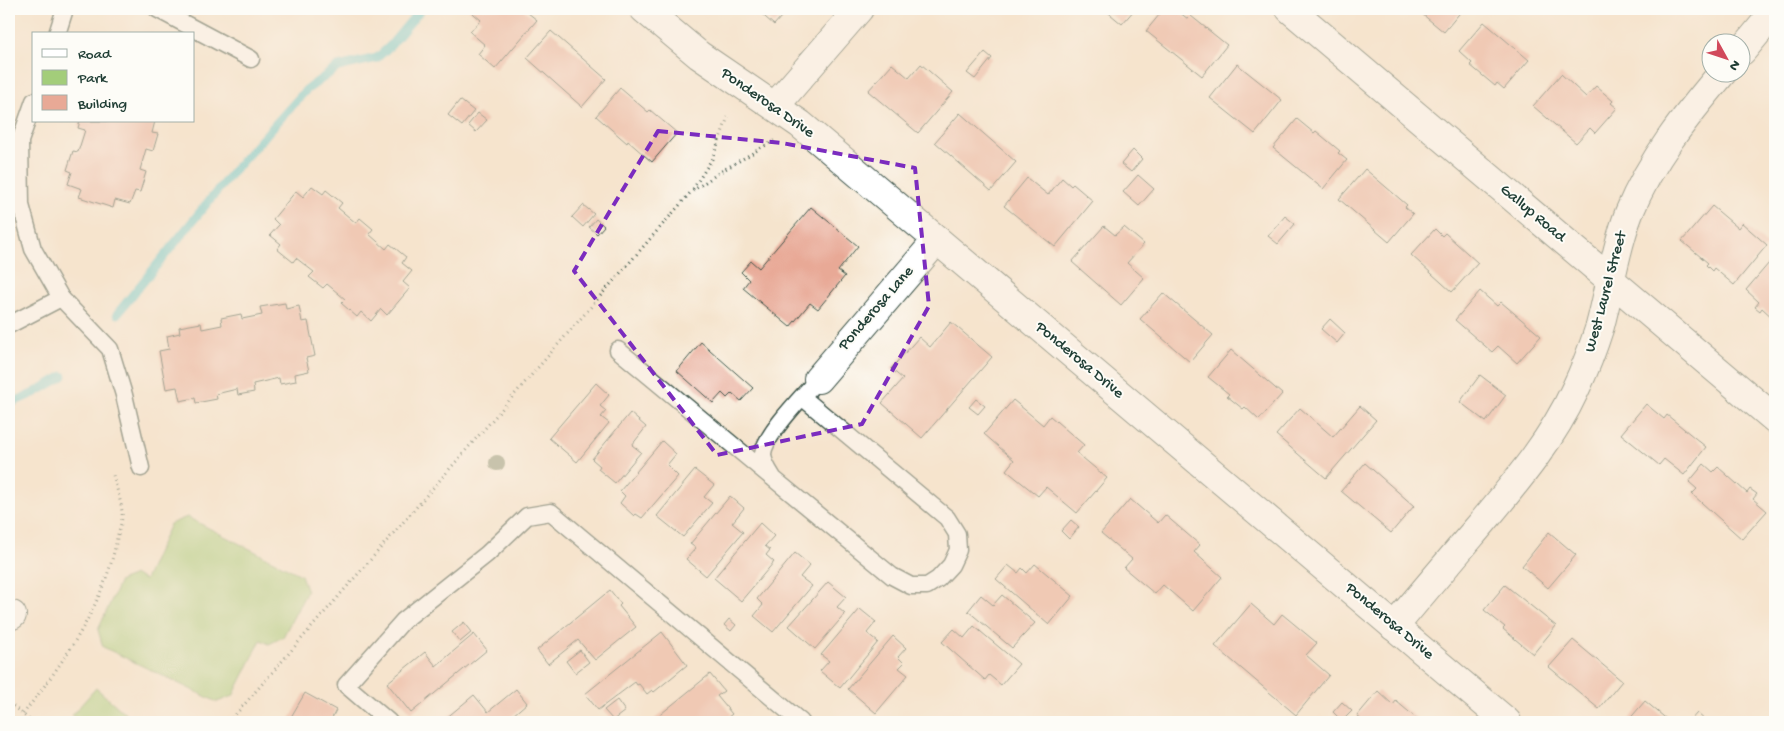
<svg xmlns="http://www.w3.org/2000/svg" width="1784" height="731" viewBox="0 0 1784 731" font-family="'Gochi Hand',sans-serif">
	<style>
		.green { fill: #a3cd7a; stroke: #618557 }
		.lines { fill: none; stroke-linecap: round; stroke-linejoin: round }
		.stream { stroke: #5ac7ce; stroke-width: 9 }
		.building { fill: #e8a996 }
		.service-casing { stroke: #3f564b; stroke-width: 19 }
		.minor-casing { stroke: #3f564b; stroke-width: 30 }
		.path { stroke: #3f564b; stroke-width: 3; stroke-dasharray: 1 4; stroke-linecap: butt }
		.service { stroke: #fff; stroke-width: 16 }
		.minor { stroke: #fff; stroke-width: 28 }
		.tree { fill: #919c83 }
		.marked { fill: none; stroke: #7b2cbf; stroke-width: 4; stroke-dasharray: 10 6; stroke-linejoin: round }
		.labels { text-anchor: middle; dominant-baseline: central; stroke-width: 4; stroke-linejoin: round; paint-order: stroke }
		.street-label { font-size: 16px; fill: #1f3d34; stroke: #fdfcf7 }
	</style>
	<rect width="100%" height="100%" fill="#fdfcf7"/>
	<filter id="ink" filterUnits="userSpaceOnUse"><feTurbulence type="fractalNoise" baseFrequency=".02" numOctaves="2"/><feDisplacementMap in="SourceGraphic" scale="10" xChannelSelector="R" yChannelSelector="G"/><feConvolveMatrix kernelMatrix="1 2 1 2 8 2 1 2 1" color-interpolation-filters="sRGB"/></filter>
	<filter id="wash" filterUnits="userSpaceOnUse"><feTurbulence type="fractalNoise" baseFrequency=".0096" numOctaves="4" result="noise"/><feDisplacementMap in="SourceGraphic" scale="20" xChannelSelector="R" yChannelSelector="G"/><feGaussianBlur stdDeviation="1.12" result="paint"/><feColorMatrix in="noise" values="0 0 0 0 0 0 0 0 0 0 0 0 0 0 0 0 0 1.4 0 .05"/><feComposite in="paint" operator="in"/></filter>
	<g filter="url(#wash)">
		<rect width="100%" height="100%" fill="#f5e4cd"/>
		<g class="green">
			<polygon points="187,517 301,575 307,591 283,637 269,644 261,640 233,696 217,702 103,647 98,630 120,581 135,575 145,580 170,524"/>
			<polygon points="96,688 135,722 81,722 72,715"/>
		</g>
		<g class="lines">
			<g class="stream">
				<polyline points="117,314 235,169 306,90 338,67 377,58 391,45 421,9"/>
				<polyline points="9,404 34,393 63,376"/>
			</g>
		</g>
		<g id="blocks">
			<g class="building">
				<polygon points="468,9 523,9 537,20 495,69 478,54 485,45 470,32 481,20"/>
				<polygon points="756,9 788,9 774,25"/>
				<polygon points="1104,9 1135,9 1122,24"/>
				<polygon points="1164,9 1175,9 1188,19 1191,16 1227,45 1202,76 1146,31"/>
				<polygon points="1416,9 1463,9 1444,32"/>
				<polygon points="1484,22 1529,60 1504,89 1497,83 1495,86 1470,65 1472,63 1459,51"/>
				<polygon points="551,31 606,79 582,107 527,58"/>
				<polygon points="985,52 992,58 975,79 967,73"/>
				<polygon points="892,64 909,78 921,64 953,92 918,133 868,91"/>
				<polygon points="1237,64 1282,100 1255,134 1210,98"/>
				<polygon points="1561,74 1586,97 1596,86 1613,101 1611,103 1617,108 1595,133 1590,128 1576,143 1533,106"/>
				<polygon points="620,88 648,112 650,110 677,133 652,162 628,141 627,143 596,116"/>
				<polygon points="460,100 474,111 462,126 448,115"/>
				<polygon points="478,113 487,120 476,132 468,125"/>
				<polygon points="960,113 1016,162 991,191 935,142"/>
				<polygon points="1297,119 1314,133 1316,131 1340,151 1338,153 1347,160 1323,189 1273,148"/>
				<polygon points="80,121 155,121 152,133 158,134 153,151 146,149 140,170 146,172 140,192 135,191 130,204 115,200 113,208 79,197 82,189 68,184 72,172 67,170 73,151 78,152 85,130 78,128"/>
				<polygon points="1133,150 1142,159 1131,172 1121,164"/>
				<polygon points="1365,169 1407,205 1405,207 1413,214 1389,242 1339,199"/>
				<polygon points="1138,175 1154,189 1139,206 1123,192"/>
				<polygon points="1027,178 1048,195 1062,178 1071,186 1073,184 1093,201 1055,247 1004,206"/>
				<polygon points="312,186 323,194 326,190 342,203 338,208 356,223 360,218 373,229 369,234 386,249 390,244 406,257 402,263 412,271 403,282 410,288 387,315 381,309 371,321 361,312 357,317 341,303 345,299 327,284 323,288 309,277 314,272 296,258 293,262 277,249 281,244 270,235 279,225 273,219 296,191 303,197"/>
				<polygon points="583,205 594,214 583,227 572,217"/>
				<polygon points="1712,206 1738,228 1742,223 1767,245 1734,285 1714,268 1712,271 1706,265 1708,263 1682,241"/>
				<polygon points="811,207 858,246 838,271 845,276 818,309 810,303 790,327 743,288 749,280 741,272 751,261 759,268"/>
				<polygon points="1285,216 1295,224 1278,244 1268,236"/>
				<polygon points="596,219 604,226 597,234 589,227"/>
				<polygon points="1104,226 1115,235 1124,227 1144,244 1127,263 1144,278 1121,305 1072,262"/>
				<polygon points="1435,229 1442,236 1445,233 1478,263 1452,292 1411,255"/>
				<polygon points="1775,256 1775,320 1762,308 1760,311 1755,307 1759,302 1746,290"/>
				<polygon points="1480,291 1497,306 1501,302 1541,336 1517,363 1498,346 1492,352 1455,320"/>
				<polygon points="1163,293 1213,335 1190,362 1140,319"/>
				<polygon points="285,303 286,309 299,306 302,322 308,321 315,356 306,358 309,371 295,374 296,381 280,384 279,378 253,384 254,392 238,395 237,389 216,394 217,399 196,403 195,398 180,401 177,387 166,389 159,351 169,349 167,336 180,333 179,327 201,323 202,329 222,325 221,318 241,314 242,319 262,315 260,307"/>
				<polygon points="1330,319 1345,333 1337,343 1321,329"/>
				<polygon points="951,322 992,357 922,438 882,403 903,379 891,369 919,337 930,347"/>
				<polygon points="701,342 753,388 741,401 732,393 727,398 722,393 713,403 677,371"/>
				<polygon points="1231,350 1282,394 1259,420 1245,407 1243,409 1227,396 1229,394 1208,377"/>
				<polygon points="1480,375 1506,395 1486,422 1460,402"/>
				<polygon points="596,383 609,395 600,406 606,411 601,417 609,423 577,462 549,438"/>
				<polygon points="976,399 985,406 978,414 969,407"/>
				<polygon points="1013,400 1043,425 1050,416 1084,445 1077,453 1107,478 1077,513 1046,487 1038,496 1006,470 1014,460 984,434"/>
				<polygon points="1646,404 1664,419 1667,415 1706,447 1684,475 1664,459 1659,465 1621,434"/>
				<polygon points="1360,406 1376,420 1326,478 1276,435 1300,408 1333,437"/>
				<polygon points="630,413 646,427 632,445 641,452 615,483 598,469 600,466 592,459"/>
				<polygon points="662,441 676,454 667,465 678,476 642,518 636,514 634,516 620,503 625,496 620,491"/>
				<polygon points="1365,463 1414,506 1391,533 1341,491"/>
				<polygon points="1704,464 1713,472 1718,467 1747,493 1750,489 1757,494 1753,499 1767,511 1742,539 1692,494 1697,489 1689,482"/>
				<polygon points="695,470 714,485 704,497 712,503 683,537 657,516"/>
				<polygon points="730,496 744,508 732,523 743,532 706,576 686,559 696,548 690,544"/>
				<polygon points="1130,499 1158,523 1165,515 1200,545 1194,552 1222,577 1193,611 1163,585 1155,594 1124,568 1132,559 1101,533"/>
				<polygon points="1071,520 1079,527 1069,539 1061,531"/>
				<polygon points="760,523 774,536 765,546 770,550 766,555 774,562 741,601 714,578"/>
				<polygon points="1549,532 1576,555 1548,588 1522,566"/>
				<polygon points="795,553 810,565 800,577 812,586 773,632 754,616 763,605 757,599"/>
				<polygon points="1035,564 1073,596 1049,625 996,579 1008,565 1018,573 1022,568 1027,573"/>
				<polygon points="828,582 846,597 837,607 845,614 815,649 789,626"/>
				<polygon points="1505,585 1556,626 1533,654 1503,629 1505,627 1484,610"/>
				<polygon points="610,590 621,604 619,606 636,627 595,660 578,640 548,664 537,650"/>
				<polygon points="981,595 993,605 1002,595 1035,623 1012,648 968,611"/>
				<polygon points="1251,604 1274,624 1282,614 1317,643 1306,655 1329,675 1296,715 1215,646"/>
				<polygon points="860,609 876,622 867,633 878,642 840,688 820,671 829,661 821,655"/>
				<polygon points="729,619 736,625 731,631 724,625"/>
				<polygon points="464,622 472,632 460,642 452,632"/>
				<polygon points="974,626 1019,664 1001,685 989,675 985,680 942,642 954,629 964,638"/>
				<polygon points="662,632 687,665 654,692 652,690 647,694 639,684 637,685 635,682 598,710 585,694"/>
				<polygon points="474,634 487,650 411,713 387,683 425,652 436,666"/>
				<polygon points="893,636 906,648 898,657 904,663 899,668 908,675 876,713 848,689"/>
				<polygon points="1573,640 1622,681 1599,709 1549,667"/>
				<polygon points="580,650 589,662 575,673 566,661"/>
				<polygon points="710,674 724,691 717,696 732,714 722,722 651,722"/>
				<polygon points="516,689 527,703 505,722 448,722 445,719 474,695 488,712"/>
				<polygon points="1378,691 1393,705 1396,701 1421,722 1364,722 1357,716"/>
				<polygon points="305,693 336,710 330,722 288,722"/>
				<polygon points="617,700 625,711 613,720 604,710"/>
				<polygon points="1645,701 1670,722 1627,722"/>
				<polygon points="1342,702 1352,711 1342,721 1333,712"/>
				<polygon points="1697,713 1707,722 1689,722"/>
			</g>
		</g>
	</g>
	<g filter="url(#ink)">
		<use href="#blocks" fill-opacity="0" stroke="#3f564b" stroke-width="1"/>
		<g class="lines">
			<defs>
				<g id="service">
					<polyline points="157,9 251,59"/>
					<polyline points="57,34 65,9"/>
					<polyline points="34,101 20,141 21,205 33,249 61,298 110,349 124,395 141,468"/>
					<polyline points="9,325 61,298"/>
					<polyline points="618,350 770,476"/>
					<path d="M 802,397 L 947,518 L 957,534 L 958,550 L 951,565 L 938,579 L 927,586 L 911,586 L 892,576 L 774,479 C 769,471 763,463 763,454 C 764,435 805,394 818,379"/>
					<polyline points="389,722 346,685 403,621 487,554 527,516 551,512 801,722"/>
				</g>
				<g id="minor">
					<polyline points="644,9 699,55 800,124 1507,722"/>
					<polyline points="1290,9 1775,419"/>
					<polyline points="1742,51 1775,11"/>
					<polyline points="775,106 859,9"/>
					<polyline points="818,379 937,240"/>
					<polyline points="9,616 12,615"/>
					<path d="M 1394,627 C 1423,592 1453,557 1482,523 C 1517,481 1552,440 1575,390 C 1585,369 1593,348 1600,326 C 1610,289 1615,249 1629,213 C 1651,159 1686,116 1723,72"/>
				</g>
			</defs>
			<use href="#service" class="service-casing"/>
			<use href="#minor" class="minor-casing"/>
			<g class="path">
				<polyline points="693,189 712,159 728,117"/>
				<polyline points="9,703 32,722"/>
				<path d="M 23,714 C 64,662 105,604 117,538 C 119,530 123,520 122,512 C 121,500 116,487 113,475"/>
				<polyline points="229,722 691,192 720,172 775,140"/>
			</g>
			<use href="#service" class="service"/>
			<use href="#minor" class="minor"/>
		</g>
		<circle class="tree" cx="497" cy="463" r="8"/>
	</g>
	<path d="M0 0H1784V731H0ZM 658,131 L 782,143 L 915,168 L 929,306 L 862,424 L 717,455 L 574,271 Z" fill="#f5e4cd" fill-opacity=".55" fill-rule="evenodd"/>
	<path class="marked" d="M 658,131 L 782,143 L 915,168 L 929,306 L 862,424 L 717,455 L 574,271 Z"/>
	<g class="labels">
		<g class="street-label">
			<text transform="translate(767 104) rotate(35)">Ponderosa Drive</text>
			<text transform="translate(1532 214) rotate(40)">Gallup Road</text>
			<text transform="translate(1607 292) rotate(-75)">West Laurel Street</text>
			<text transform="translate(877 309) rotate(-49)">Ponderosa Lane</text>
			<text transform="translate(1079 361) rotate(40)">Ponderosa Drive</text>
			<text transform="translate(1389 622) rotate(40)">Ponderosa Drive</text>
		</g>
	</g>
	<rect width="1784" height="731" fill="none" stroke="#fdfcf7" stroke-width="30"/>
	<rect x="32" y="32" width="162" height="90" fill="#fdfcf7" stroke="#a4b0a9"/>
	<rect x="42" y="49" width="25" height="8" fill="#ffffff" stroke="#a4b0a9"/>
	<text x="78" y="58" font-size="15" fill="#1f3d34">Road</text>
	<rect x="42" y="70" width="25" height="15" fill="#a3cd7a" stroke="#a4b0a9"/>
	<text x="78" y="82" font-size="15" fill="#1f3d34">Park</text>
	<rect x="42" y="95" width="25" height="15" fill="#e8a996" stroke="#a4b0a9"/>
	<text x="78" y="108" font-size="15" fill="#1f3d34">Building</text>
	<g transform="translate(1726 58) rotate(130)"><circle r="24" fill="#fdfcf7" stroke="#a4b0a9"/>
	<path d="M0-4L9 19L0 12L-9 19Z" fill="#d1495b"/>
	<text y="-8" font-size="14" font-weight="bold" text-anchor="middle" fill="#1f3d34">N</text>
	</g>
</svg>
